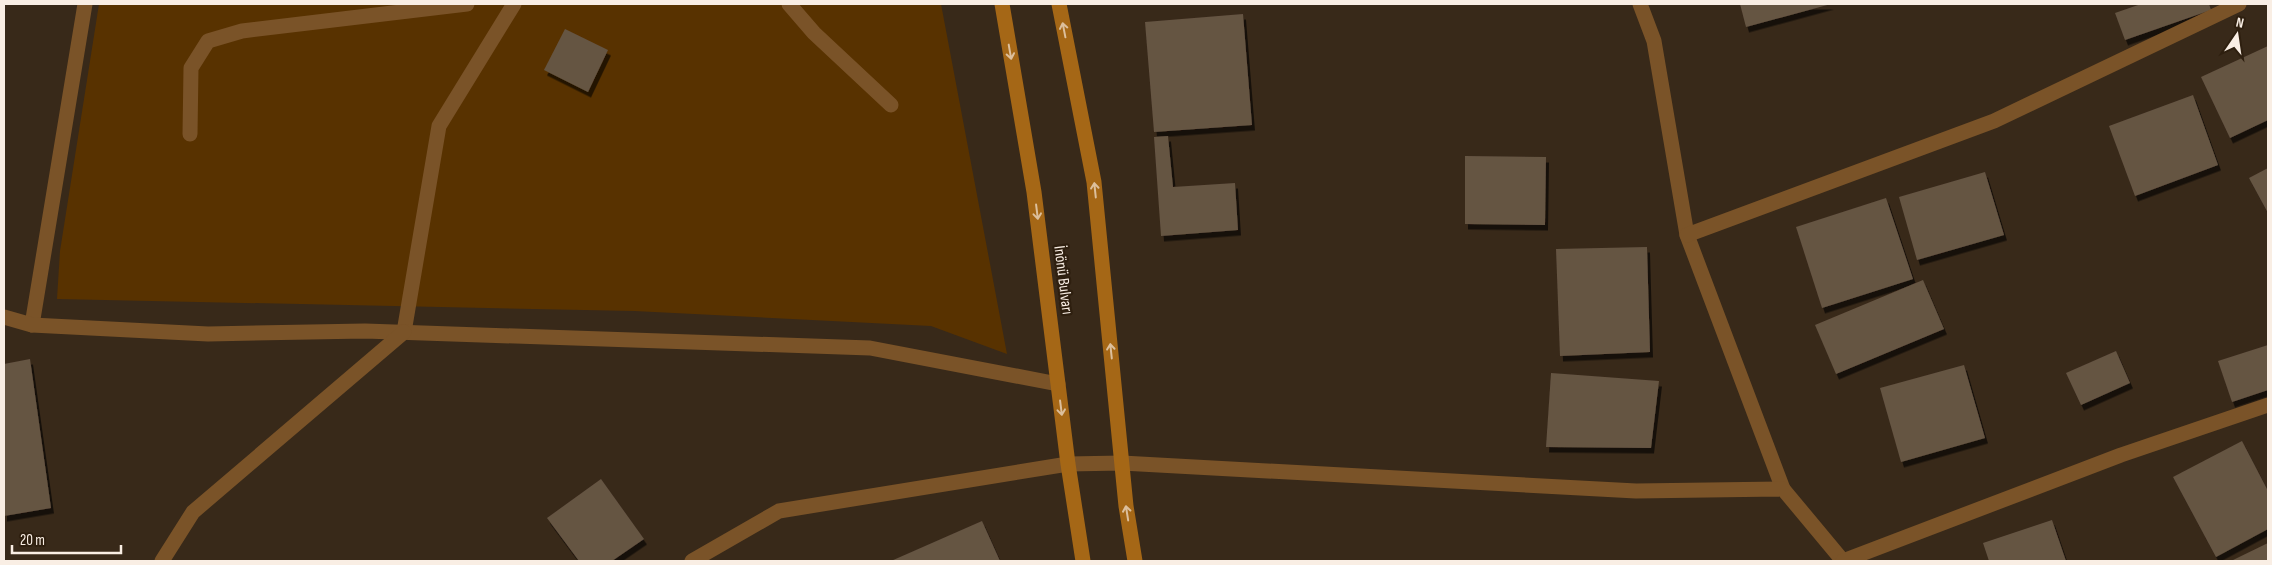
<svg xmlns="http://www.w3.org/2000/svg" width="2272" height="565" viewBox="0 0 2272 565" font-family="'Sofia Sans Condensed',sans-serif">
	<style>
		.green { fill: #583200 }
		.building { fill: #655443; filter: url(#shadow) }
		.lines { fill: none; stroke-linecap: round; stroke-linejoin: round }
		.lane { stroke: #7a5328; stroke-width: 15 }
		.street { stroke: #7a5328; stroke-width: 15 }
		.secondary { stroke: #a56716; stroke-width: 15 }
		.oneway { stroke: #dcbf9c }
		.labels { text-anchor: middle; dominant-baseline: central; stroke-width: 4.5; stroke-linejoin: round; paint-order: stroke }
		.street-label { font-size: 16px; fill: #f9eee4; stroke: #2e1f0f }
	</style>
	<defs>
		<filter id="shadow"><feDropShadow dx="3" dy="5.5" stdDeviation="0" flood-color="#0009"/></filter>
	</defs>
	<rect width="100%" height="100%" fill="#382919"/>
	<polygon class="green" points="99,4 941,4 1007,354 931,326 634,311 57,299 60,251"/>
	<g class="building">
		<polygon points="1740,4 1831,4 1746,27"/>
		<polygon points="2141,4 2209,4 2211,10 2125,40 2115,13"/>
		<polygon points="1243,14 1252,125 1154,132 1145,22"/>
		<polygon points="565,29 608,50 588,92 544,70"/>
		<polygon points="2268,46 2268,120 2230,138 2201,77"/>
		<polygon points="2193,95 2218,165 2135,196 2109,126"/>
		<polygon points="1168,136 1173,187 1235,183 1238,230 1161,236 1154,137"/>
		<polygon points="1465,156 1546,157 1545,225 1465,224"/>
		<polygon points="2268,168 2268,213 2249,178"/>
		<polygon points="1985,172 2004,235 1917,260 1899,197"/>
		<polygon points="1886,198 1913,279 1822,308 1796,227"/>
		<polygon points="1647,247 1650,352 1560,356 1556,249"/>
		<polygon points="1923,280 1944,329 1836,374 1815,325"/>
		<polygon points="2268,345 2268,390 2232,402 2218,361"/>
		<polygon points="2116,351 2130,383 2081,405 2066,373"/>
		<polygon points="30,359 51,508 4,516 4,364"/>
		<polygon points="1964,365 1985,438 1901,462 1880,388"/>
		<polygon points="1551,373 1659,381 1651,448 1546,447"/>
		<polygon points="2242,441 2268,491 2268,529 2216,557 2173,477"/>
		<polygon points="601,479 644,539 612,561 579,561 547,518"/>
		<polygon points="2052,520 2066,561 1989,561 1983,543"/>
		<polygon points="982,521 1000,561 891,561"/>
		<polygon points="2268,543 2268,561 2231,561"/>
	</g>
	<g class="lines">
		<g class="lane">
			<polyline points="789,4 814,33 891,105"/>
			<polyline points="190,134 191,68 208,41 242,31 467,4"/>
			<polyline points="32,325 85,4"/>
			<polyline points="404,332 439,126 514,4"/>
		</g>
		<g class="street">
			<polyline points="1640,4 1654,41 1687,235 1783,489"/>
			<polyline points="1687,235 1994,121 2239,4"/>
			<polyline points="4,317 32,325 208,334 365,331 870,348 1058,384"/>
			<polyline points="162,561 193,512 404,332"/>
			<polyline points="692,561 779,511 1068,464 1122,463 1636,491 1783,489 1843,561"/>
			<polyline points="1843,561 2121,455 2268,405"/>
		</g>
		<g class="secondary">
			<polyline points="1002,4 1034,192 1068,464 1083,561"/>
			<polyline points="1059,4 1094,182 1126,506 1135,561"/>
		</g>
	</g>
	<defs><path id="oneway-shaft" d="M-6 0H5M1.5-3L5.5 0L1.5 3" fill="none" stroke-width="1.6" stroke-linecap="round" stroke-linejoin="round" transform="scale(1.25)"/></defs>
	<g class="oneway">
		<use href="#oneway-shaft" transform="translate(1064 30) rotate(-101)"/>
		<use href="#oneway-shaft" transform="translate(1010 52) rotate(80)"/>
		<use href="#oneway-shaft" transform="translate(1095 190) rotate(-96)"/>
		<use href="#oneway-shaft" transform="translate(1037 212) rotate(83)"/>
		<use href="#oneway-shaft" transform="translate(1111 351) rotate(-96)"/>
		<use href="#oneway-shaft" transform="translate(1061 408) rotate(83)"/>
		<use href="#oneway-shaft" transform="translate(1127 513) rotate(-99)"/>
	</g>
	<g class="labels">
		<g class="street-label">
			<text transform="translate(1063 280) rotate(83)">İnönü Bulvarı</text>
		</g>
	</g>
	<rect width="2272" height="565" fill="none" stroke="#f9eee4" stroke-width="10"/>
	<g transform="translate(2237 35) rotate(13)" stroke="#2e1f0f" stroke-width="4" paint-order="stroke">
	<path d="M0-4L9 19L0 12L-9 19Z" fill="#f9eee4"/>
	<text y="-8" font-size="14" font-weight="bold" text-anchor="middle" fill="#f9eee4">N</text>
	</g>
	<path d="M12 545v8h109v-8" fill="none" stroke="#f9eee4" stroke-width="2.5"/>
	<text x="20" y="545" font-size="15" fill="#f9eee4" stroke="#2e1f0f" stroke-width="4" paint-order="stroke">20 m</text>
</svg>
